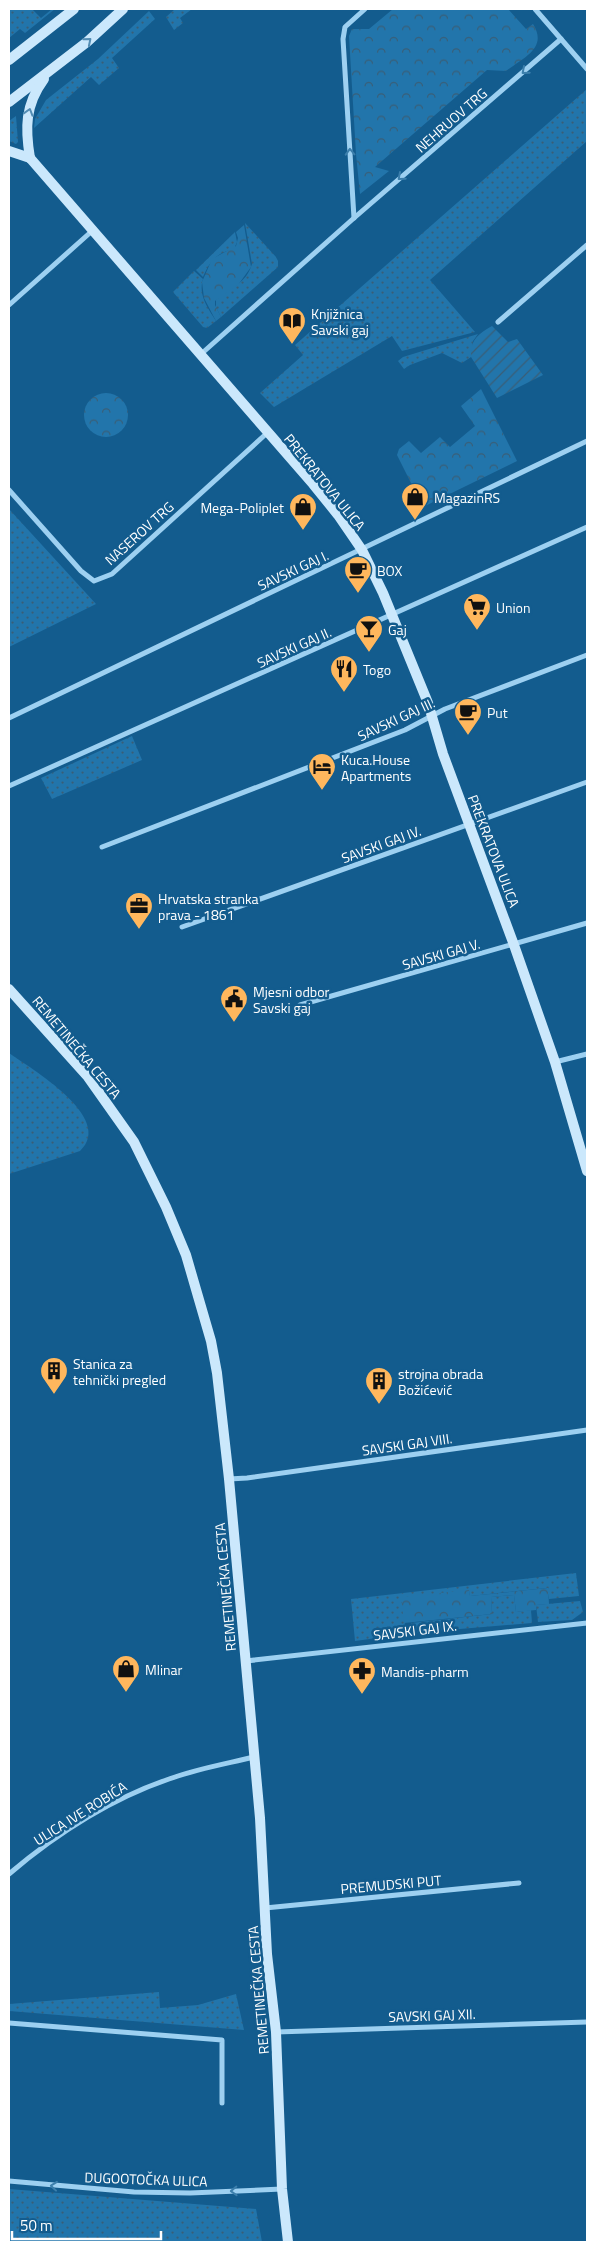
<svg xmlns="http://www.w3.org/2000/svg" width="596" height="2251" viewBox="0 0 596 2251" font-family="'Titillium Web',sans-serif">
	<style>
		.grass { fill: url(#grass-dots) }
		.park { fill: url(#park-crowns) }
		.garden { fill: url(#garden-furrows) }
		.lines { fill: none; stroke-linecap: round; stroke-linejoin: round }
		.street { stroke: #9dd0f1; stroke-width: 5 }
		.secondary { stroke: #cbe8fc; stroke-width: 10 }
		.oneway { stroke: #538db4 }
		.oneway2 { stroke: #3c7fac }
		.labels { text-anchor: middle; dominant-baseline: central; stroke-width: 5; stroke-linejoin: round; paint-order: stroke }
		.street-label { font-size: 14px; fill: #fff; stroke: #135c8e }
		.poi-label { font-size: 14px; fill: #fff; stroke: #135c8e; text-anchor: start }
	</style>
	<defs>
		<pattern id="grass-dots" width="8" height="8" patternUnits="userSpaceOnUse" patternTransform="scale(1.25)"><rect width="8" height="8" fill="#2275ab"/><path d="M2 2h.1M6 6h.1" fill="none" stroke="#395e77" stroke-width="1.8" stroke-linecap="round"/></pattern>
		<pattern id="park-crowns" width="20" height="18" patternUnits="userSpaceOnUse" patternTransform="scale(1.25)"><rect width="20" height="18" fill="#2275ab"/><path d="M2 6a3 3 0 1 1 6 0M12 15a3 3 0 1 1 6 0" fill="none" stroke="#395e77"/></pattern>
		<pattern id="garden-furrows" width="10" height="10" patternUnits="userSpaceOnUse" patternTransform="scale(1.25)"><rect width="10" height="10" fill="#2275ab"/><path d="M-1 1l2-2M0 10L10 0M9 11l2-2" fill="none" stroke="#395e77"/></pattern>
	</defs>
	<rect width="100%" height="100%" fill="#135c8e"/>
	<g class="grass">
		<polygon points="9,9 32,9 41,18 52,9 55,9 25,33 20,29 9,38"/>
		<polygon points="175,9 192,9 180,18 183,23 174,30 166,17"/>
		<polygon points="149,11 155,19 112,58 119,68 99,85 91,77 34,128 35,119 46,100 98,59"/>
		<polygon points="587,89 587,141 430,280 475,332 402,351 392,336 274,407 260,393 303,355 295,345"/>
		<polygon points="16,116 18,142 16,144 9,141 9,121"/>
		<path d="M 245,223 L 276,257 L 278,261 L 278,267 L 221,317 L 216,307 L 216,300 C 230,288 246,284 252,264 Z"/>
		<path d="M 235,232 L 237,242 L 234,249 C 216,253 210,261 203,277 L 196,270 Z"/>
		<path d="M 194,271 L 203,279 C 198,295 208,308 216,321 L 207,328 L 203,327 L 173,292 Z"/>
		<polygon points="478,334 473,341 471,357 462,363 442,353 410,365 404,369 398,361 403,357"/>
		<polygon points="9,509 96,604 9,647"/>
		<polygon points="132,736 142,760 52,799 41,778"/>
		<path d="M 9,1053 C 30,1068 116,1118 80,1151 L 9,1174 Z"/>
		<polygon points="576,1573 579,1596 549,1599 547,1588 470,1596 469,1591 402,1598 406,1634 355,1641 351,1599"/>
		<polygon points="514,1595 516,1612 531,1610 532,1623 412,1633 411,1623 492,1614 491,1597"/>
		<polygon points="580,1601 583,1612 572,1620 538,1622 536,1605"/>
		<polygon points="159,1992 160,2008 198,2005 236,1994 244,2030 9,2011 9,2004"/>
		<polygon points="9,2189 256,2209 262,2242 9,2242"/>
	</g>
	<g class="park">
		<path d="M 393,9 L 508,9 L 526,29 L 533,24 C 548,48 524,57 506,71 L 487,70 L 375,167 L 389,171 L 360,194 L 356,154 L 349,36 L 352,29 L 369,29 Z"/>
		<polygon points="244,225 251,267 238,285 215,301 215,305 221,317 216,321 204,298 202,282 212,259 236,246 238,238 236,232"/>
		<polygon points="481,389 517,461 423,507 397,455 399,449 409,441 421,453 440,437 450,447 475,426 461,406"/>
		<circle cx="106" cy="415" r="22"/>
		<polygon points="548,1588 549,1604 536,1605 536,1610 516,1612 514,1595 491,1597 492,1614 404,1623 401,1597 469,1590 470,1596"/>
	</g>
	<path class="garden" d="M 492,326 L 508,342 L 517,339 L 543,375 L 497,398 L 471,357 C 470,340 478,334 492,326 Z"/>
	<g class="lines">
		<g class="street">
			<polyline points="535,9 587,69"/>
			<polyline points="354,218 343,39 345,27 365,9"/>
			<polyline points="9,305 92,231"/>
			<polyline points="498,322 587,245"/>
			<polyline points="200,355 354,218 561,39"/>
			<polyline points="9,490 81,571 94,581 112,574 267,433"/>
			<polyline points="9,718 587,441"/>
			<polyline points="9,786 587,527"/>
			<polyline points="102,847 405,730 445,709 587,655"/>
			<polyline points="182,927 587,782"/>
			<polyline points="300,1005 587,923"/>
			<polyline points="555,1062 587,1054"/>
			<polyline points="229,1479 247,1478 587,1430"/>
			<polyline points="246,1661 587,1623"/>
			<path d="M 9,1874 C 55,1835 111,1799 169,1779 C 196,1769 225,1764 254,1757"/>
			<polyline points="265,1908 519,1883"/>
			<polyline points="9,2023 222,2040 222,2103"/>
			<polyline points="276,2032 587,2022"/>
			<polyline points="9,2181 134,2192 190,2193 282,2189"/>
		</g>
		<g class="secondary">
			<polyline points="9,60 74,9"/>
			<polyline points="9,102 87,42 123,9"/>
			<polyline points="9,151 30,158"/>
			<polyline points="30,158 313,484 338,515 362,550 383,593 428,703 443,754 514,945 555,1062 587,1171"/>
			<path d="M 30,158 C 25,128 25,105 44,79"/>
			<polyline points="9,989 88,1077 134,1142 166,1207 186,1255 211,1341 217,1373 229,1479 260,1818 267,1954 276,2032 282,2189 288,2242"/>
		</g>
	</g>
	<defs><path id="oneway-chevron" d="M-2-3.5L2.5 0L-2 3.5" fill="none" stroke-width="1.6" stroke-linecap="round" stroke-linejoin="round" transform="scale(1.25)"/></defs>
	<g class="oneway">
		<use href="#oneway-chevron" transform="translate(88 41) rotate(-40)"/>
		<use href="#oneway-chevron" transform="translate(29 112) rotate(-73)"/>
	</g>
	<g class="oneway2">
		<use href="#oneway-chevron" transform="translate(525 71) rotate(139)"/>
		<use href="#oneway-chevron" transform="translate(350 152) rotate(-92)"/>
		<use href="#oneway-chevron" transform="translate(401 177) rotate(139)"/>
		<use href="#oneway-chevron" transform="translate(54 2186) rotate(-174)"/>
		<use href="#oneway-chevron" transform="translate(234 2191) rotate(178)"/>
	</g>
	<defs>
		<symbol id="library-pin" viewBox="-11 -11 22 30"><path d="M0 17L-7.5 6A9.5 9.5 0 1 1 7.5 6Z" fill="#ffb75d" stroke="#135c8e"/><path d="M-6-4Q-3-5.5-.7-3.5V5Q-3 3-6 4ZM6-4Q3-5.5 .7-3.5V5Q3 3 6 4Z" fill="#111"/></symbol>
		<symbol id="shop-pin" viewBox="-11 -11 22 30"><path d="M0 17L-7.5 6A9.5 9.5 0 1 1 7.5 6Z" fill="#ffb75d" stroke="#135c8e"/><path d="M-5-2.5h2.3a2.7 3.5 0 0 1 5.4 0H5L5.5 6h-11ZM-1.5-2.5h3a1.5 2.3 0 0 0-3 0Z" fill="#111"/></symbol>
		<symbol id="cafe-pin" viewBox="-11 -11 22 30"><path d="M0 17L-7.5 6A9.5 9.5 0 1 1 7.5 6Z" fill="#ffb75d" stroke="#135c8e"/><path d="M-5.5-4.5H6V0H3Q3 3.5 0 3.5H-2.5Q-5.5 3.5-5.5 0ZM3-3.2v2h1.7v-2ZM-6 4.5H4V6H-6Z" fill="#111"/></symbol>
		<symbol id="supermarket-pin" viewBox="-11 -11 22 30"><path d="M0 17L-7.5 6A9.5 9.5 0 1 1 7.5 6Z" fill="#ffb75d" stroke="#135c8e"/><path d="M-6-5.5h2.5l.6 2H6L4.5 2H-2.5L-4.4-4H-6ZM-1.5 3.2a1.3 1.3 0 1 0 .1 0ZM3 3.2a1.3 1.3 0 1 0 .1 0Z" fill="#111"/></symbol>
		<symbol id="bar-pin" viewBox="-11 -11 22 30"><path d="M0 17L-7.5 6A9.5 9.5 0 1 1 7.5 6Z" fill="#ffb75d" stroke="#135c8e"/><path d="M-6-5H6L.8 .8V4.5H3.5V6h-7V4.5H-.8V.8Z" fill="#111"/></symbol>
		<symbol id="restaurant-pin" viewBox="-11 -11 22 30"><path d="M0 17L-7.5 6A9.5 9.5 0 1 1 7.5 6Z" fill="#ffb75d" stroke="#135c8e"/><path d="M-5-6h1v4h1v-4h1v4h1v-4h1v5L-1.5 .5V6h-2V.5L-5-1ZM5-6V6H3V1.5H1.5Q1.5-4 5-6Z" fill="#111"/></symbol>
		<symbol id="hotel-pin" viewBox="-11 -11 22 30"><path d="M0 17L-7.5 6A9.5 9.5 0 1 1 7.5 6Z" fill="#ffb75d" stroke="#135c8e"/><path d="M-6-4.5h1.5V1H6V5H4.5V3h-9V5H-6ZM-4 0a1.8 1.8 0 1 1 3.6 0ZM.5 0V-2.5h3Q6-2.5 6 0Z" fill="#111"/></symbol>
		<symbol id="office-pin" viewBox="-11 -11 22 30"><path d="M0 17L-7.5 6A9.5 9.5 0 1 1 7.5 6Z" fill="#ffb75d" stroke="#135c8e"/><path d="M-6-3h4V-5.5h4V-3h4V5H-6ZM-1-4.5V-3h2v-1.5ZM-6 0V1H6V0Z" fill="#111"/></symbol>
		<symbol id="civic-pin" viewBox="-11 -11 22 30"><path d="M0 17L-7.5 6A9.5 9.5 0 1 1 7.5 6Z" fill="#ffb75d" stroke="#135c8e"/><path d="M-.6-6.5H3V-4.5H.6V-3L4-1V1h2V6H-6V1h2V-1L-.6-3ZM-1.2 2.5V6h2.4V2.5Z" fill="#111"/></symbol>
		<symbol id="building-pin" viewBox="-11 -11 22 30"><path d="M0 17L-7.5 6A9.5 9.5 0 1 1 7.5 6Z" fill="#ffb75d" stroke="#135c8e"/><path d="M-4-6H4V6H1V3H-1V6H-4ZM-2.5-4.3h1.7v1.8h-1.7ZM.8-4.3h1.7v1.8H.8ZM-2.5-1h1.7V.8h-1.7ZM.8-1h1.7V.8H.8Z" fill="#111"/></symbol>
		<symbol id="pharmacy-pin" viewBox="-11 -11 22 30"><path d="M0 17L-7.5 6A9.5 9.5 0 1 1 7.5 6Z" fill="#ffb75d" stroke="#135c8e"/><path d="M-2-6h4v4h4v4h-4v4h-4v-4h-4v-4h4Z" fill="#111"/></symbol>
	</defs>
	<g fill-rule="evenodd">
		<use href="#library-pin" x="276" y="305" width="32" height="43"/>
		<use href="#shop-pin" x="399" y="481" width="32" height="43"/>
		<use href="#shop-pin" x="287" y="491" width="32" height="43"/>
		<use href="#cafe-pin" x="342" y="554" width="32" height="43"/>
		<use href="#supermarket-pin" x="461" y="591" width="32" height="43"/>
		<use href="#bar-pin" x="353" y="613" width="32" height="43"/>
		<use href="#restaurant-pin" x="328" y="653" width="32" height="43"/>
		<use href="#cafe-pin" x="452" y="696" width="32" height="43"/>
		<use href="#hotel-pin" x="306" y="751" width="32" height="43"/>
		<use href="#office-pin" x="123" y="890" width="32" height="43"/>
		<use href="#civic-pin" x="218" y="983" width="32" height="43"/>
		<use href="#building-pin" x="38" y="1355" width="32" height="43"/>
		<use href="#building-pin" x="363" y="1365" width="32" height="43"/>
		<use href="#shop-pin" x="110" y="1653" width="32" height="43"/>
		<use href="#pharmacy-pin" x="346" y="1655" width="32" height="43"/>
	</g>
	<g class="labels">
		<g class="street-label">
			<text transform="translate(451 120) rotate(-41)">NEHRUOV TRG</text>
			<text transform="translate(325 482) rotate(51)">PREKRATOVA ULICA</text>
			<text transform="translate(139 533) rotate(-42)">NASEROV TRG</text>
			<text transform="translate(293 570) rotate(-25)">SAVSKI GAJ I.</text>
			<text transform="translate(294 647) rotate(-24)">SAVSKI GAJ II.</text>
			<text transform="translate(396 719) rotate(-25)">SAVSKI GAJ III.</text>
			<text transform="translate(381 844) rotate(-20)">SAVSKI GAJ IV.</text>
			<text transform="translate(494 851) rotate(69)">PREKRATOVA ULICA</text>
			<text transform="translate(441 954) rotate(-16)">SAVSKI GAJ V.</text>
			<text transform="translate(77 1047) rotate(50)">REMETINEČKA CESTA</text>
			<text transform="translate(407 1444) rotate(-8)">SAVSKI GAJ VIII.</text>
			<text transform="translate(225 1587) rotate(-95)">REMETINEČKA CESTA</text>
			<text transform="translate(415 1630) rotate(-7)">SAVSKI GAJ IX.</text>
			<text transform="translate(80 1813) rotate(-32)">ULICA IVE ROBIĆA</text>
			<text transform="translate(391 1884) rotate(-5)">PREMUDSKI PUT</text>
			<text transform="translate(258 1990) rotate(-95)">REMETINEČKA CESTA</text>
			<text transform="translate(432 2015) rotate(-2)">SAVSKI GAJ XII.</text>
			<text transform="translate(146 2179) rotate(2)">DUGOOTOČKA ULICA</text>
		</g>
		<g class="poi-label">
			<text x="311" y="313">Knjižnica<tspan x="311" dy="16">Savski gaj</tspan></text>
			<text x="434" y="497">MagazinRS</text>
			<text x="284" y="507" text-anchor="end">Mega-Poliplet</text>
			<text x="377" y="570">BOX</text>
			<text x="496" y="607">Union</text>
			<text x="388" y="629">Gaj</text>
			<text x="363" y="669">Togo</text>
			<text x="487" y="712">Put</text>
			<text x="341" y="759">Kuca.House<tspan x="341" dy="16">Apartments</tspan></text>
			<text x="158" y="898">Hrvatska stranka<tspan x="158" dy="16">prava - 1861</tspan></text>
			<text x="253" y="991">Mjesni odbor<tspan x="253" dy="16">Savski gaj</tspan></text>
			<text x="73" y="1363">Stanica za<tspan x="73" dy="16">tehnički pregled</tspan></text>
			<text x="398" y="1373">strojna obrada<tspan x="398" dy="16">Božićević</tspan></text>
			<text x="145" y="1669">Mlinar</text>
			<text x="381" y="1671">Mandis-pharm</text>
		</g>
	</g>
	<rect width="596" height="2251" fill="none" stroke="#ffffff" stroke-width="20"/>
	<path d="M12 2231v8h149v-8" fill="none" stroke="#ffffff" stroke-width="2.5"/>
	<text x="20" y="2231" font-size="15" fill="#ffffff" stroke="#135c8e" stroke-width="4" paint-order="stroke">50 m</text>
</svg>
